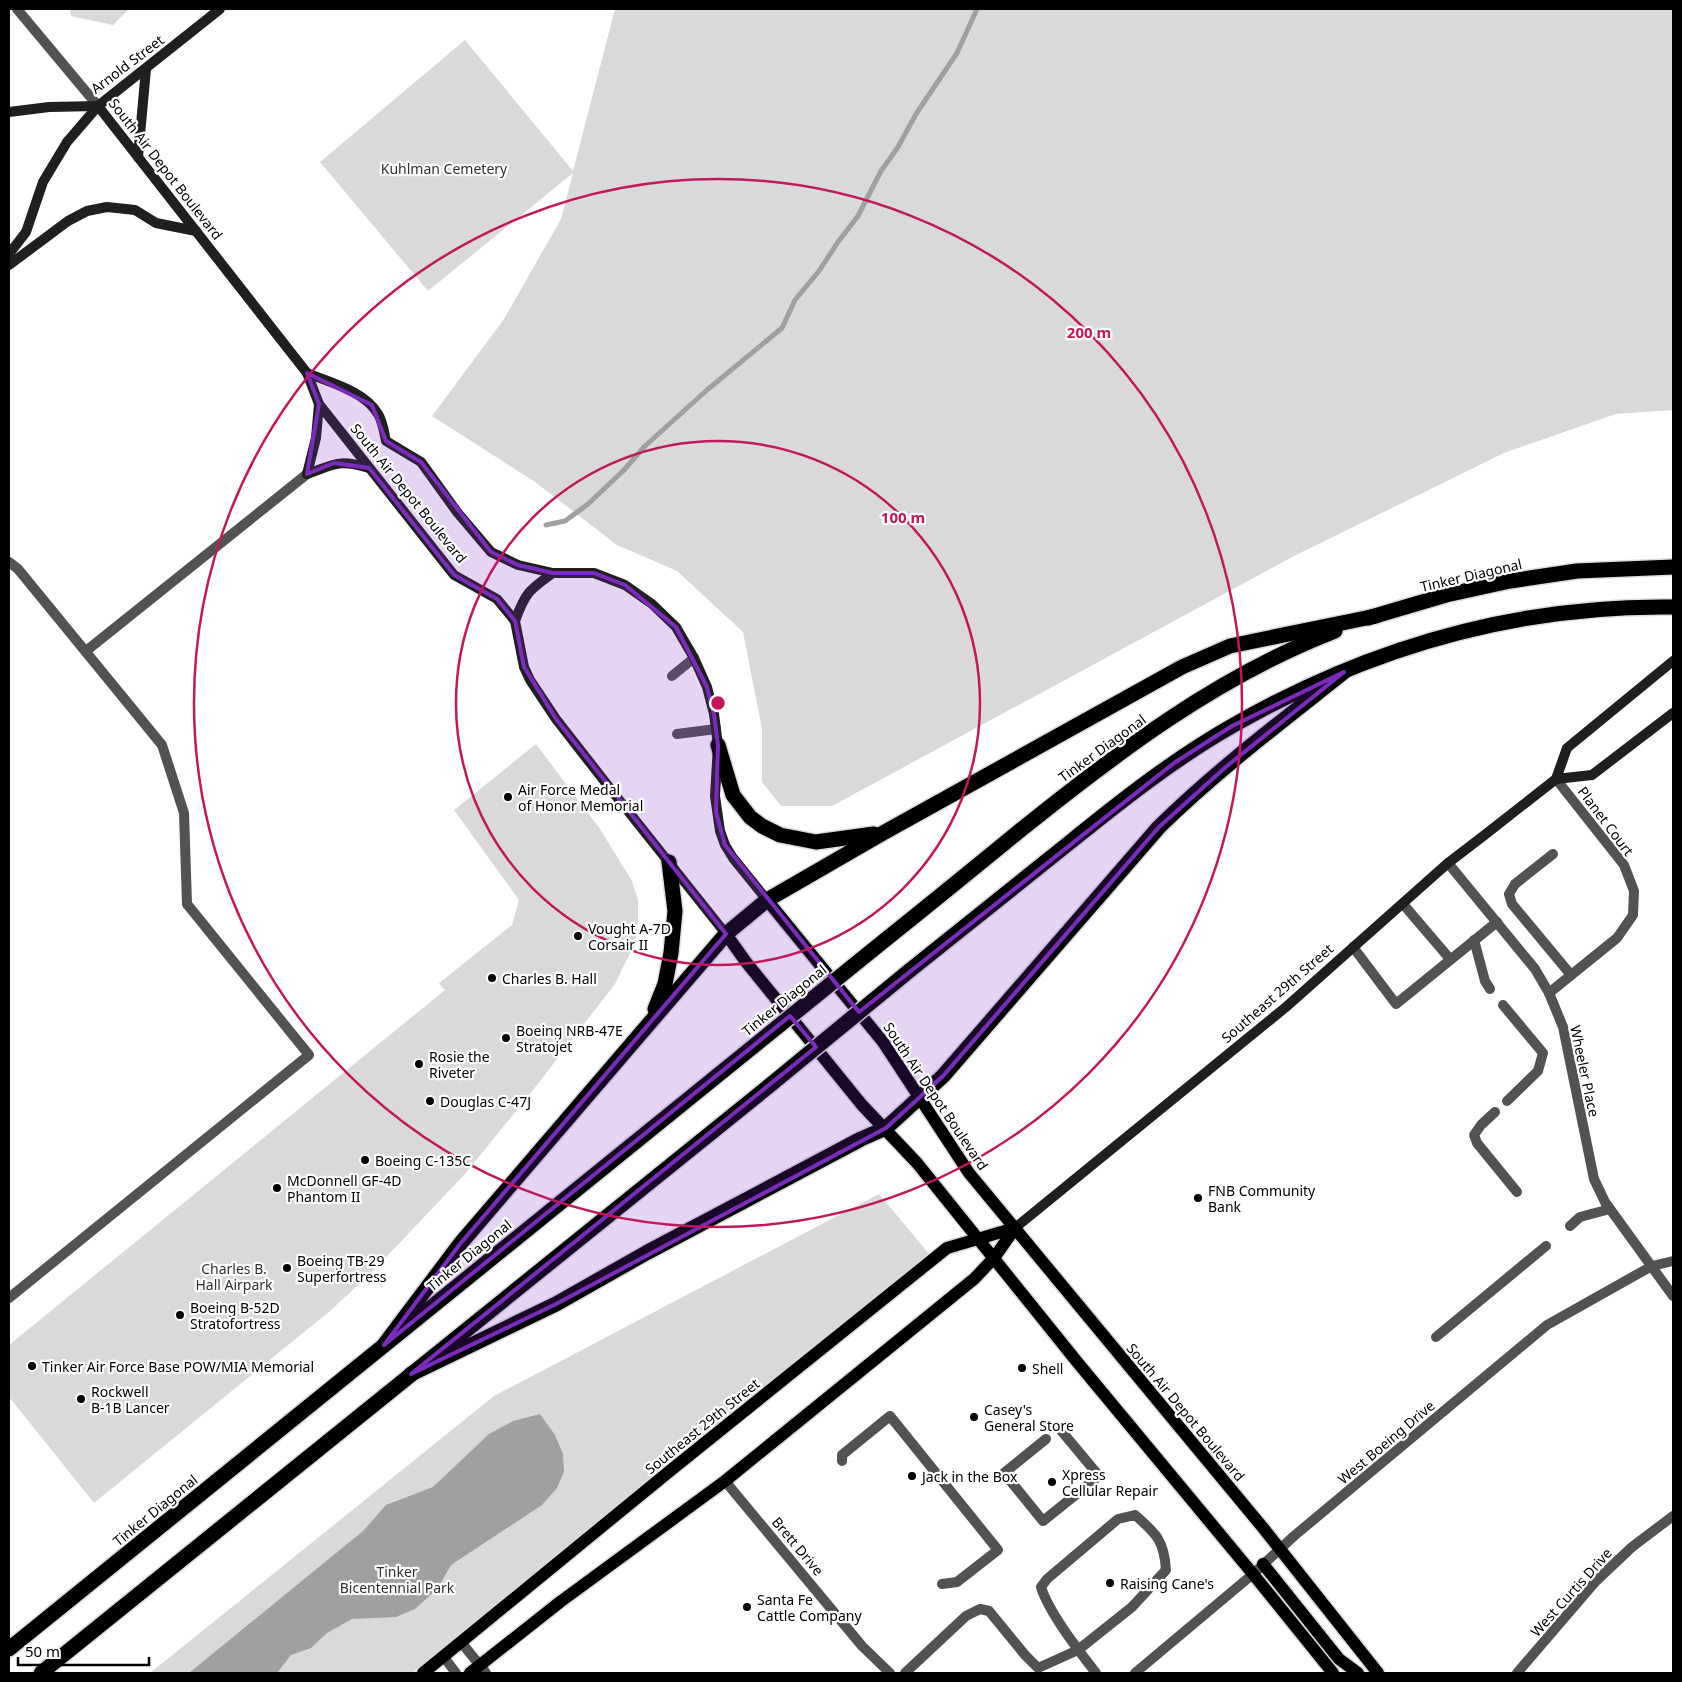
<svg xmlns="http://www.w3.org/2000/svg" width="1682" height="1682" viewBox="0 0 1682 1682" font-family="'Noto Sans',sans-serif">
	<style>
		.green { fill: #d9d9d9 }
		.water { fill: #a0a0a0 }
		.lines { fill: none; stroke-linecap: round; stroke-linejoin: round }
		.stream { stroke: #a0a0a0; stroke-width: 5 }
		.primary-casing { stroke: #dbdbdb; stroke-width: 15 }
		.motorway-casing { stroke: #dbdbdb; stroke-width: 18 }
		.service { stroke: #525252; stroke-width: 10 }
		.minor { stroke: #525252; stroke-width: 10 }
		.tertiary { stroke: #525252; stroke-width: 10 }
		.secondary { stroke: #1f1f1f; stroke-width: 10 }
		.primary { stroke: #000; stroke-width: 12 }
		.motorway { stroke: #000; stroke-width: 15 }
		.motorway-bridge-casing { stroke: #dbdbdb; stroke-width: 18; stroke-linecap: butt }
		.motorway-bridge { stroke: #000; stroke-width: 15 }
		.marked { fill: #7b2cbf; fill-opacity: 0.2; stroke: #7b2cbf; stroke-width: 4; stroke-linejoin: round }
		.ring { fill: none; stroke: #c2185b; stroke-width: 2.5 }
		.poi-dot { fill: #000; stroke: #fff; stroke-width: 2 }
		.labels { text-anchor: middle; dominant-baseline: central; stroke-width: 4.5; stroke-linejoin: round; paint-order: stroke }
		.street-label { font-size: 14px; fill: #000; stroke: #fff }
		.park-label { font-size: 14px; fill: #303030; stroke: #fff }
		.poi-label { font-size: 14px; fill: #000; stroke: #fff; text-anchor: start }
		.centre { fill: #c2185b; stroke: #fff; stroke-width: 2.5 }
		.ring-label { font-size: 15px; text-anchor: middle; font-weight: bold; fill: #c2185b; stroke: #fff; stroke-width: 4.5; stroke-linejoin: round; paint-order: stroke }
	</style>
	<rect width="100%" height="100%" fill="#fff"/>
	<g class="green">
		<polygon points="70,9 129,9 113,25 71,16"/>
		<polygon points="615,9 1673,9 1673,410 1616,414 1504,453 1294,556 832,806 781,806 762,782 762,729 743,632 677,571 617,545 535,482 432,416 504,319 561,219 573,173 428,291 320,162 465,40 573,171"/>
		<polygon points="536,744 600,829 632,881 638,900 638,925 635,943 615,984 530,1094 465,1174 373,1271 330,1311 94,1503 9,1397 9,1345 445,990 439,983 512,925 519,900 454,810"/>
		<polygon points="879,1194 930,1255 413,1673 150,1673 494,1396"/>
	</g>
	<polygon class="water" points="540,1414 555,1435 563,1454 564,1472 557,1488 542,1505 451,1565 438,1588 415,1609 396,1617 352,1619 327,1633 311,1648 291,1655 277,1673 189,1673 363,1531 386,1505 433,1487 489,1434 513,1421"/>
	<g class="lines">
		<polyline class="stream" points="546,525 565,521 588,504 623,471 645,446 707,390 782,328 795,300 819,271 838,242 858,216 881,171 898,147 916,114 957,53 977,9"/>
		<defs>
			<g id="primary">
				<polyline points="767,900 883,1042 969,1173 1264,1529 1378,1673"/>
				<polyline points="726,934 746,962 862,1105 917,1163 1078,1363 1253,1574 1333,1673"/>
				<polyline points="1263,1564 1339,1659 1358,1673"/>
				<polyline points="423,1673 671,1470 947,1248 1015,1228"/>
				<polyline points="470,1673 560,1602 725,1481 974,1279 994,1258 1015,1228"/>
			</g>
			<g id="motorway">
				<polyline points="1368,618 1446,595 1510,581 1577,571 1673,567"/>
				<polyline points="718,745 733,795 750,817 762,826 780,835 816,842 874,834"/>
				<path d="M 885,940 C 929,905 973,869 1017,833 C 1115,754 1216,677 1335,631"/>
				<path d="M 909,971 C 963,928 1016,885 1069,843 C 1121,801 1174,759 1232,726 C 1368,648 1516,605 1673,607"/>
				<polyline points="655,1009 665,984 671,953 675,911 669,862"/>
				<polyline points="384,1345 460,1244 726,934 767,900 883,833 1182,667 1230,646 1376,616"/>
				<path d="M 411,1374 L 556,1304 L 646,1253 L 861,1139 L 886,1128 L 943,1076 L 1159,827 C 1216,771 1281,722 1344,672"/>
				<polyline points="9,1649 744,1054"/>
				<polyline points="41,1673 769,1086"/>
			</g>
		</defs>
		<use href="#primary" class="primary-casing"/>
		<use href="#motorway" class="motorway-casing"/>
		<g class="service">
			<polyline points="672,676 694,658"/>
			<polyline points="677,734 716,729"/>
			<polyline points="1553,854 1515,884 1509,894 1512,904 1571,975"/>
			<polyline points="1403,904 1450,959"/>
			<polyline points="1474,940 1485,981 1490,989"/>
			<polyline points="1353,947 1396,1004 1497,922"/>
			<polyline points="1503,1005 1543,1053 1538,1071 1507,1101"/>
			<polyline points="1495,1112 1481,1125 1474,1135 1477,1143 1517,1192"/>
			<polyline points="1570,1226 1580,1217 1610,1209"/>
			<polyline points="1436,1337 1546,1246"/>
			<polyline points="1046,1439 1004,1473 1043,1521 1099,1476 1059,1428"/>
			<polyline points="842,1461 842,1455 890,1416 998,1550 957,1582 942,1584"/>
			<polyline points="461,1642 486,1673"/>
			<polyline points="443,1656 456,1673"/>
			<path d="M 905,1673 L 966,1616 L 980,1609 L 989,1611 L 1025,1655 L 1038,1668 L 1078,1650 L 1132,1607 L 1166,1570 C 1164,1541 1157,1534 1135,1515 L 1118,1519 L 1047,1579 L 1041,1587 C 1049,1613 1079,1651 1096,1673"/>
			<polyline points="1135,1673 1253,1574"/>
		</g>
		<g class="minor">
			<polyline points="9,562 18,569 162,745 184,813 187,904 309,1055 9,1298"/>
			<polyline points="86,651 307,474"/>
			<polyline points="1448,863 1535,969 1549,993 1563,1027 1594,1179 1605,1202 1673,1296"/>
			<polyline points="1549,993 1617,938 1633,915 1634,891 1624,865 1556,779"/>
			<polyline points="725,1481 862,1646 890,1673"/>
			<polyline points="1517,1673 1596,1581 1632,1547 1673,1516"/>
		</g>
		<g class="tertiary">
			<polyline points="17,9 98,106"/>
			<polyline points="1253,1574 1294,1536 1547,1325 1652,1266 1673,1261"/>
		</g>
		<g class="secondary">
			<polyline points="98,106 307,373 319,404 454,575 497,599 515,621 524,667 530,680 556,719 616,796 726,934"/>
			<polyline points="9,112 49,107 98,106"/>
			<polyline points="138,157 146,69"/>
			<polyline points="9,254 26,232 43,182 67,142 98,106 220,9"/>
			<polyline points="9,265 68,221 87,211 107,207 135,210 156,223 196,231"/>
			<path d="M 307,373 C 331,383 365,391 378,414 C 383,422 384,432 386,441 L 421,462 L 457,512 L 491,552 L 518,565 L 553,573 L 594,573 L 625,585 L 652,604 L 676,627 L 694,658 L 707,687 L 714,714 L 718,745 L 715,796 L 720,831 L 725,845 L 733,858 L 767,900"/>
			<polyline points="307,474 316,438 319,404"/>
			<path d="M 307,474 C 336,464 338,459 369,468"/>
			<path d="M 515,621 C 525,593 529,590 553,573"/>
			<polyline points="1556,779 1567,748 1673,661"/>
			<polyline points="1015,1228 1286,1007 1448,863 1482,837 1556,779 1592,775 1673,713"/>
		</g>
		<use href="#primary" class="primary"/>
		<use href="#motorway" class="motorway"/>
		<defs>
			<g id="motorway-bridge">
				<polyline points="744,1054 885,940"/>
				<polyline points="769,1086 909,971"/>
			</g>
		</defs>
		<use href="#motorway-bridge" class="motorway-bridge-casing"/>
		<use href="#motorway-bridge" class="motorway-bridge"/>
	</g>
	<path class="marked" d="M 307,373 L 372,405 L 386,441 L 421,462 L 491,552 L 518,565 L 553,573 L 594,573 L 625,585 L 676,627 L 707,687 L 714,714 L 718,745 L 716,812 L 725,845 L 859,1012 L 1174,763 L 1232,726 L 1344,672 L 1227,766 L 1159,827 L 943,1076 L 886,1128 L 556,1304 L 411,1374 L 816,1047 L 790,1016 L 384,1345 L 460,1244 L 726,934 L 556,719 L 524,667 L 515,621 L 497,599 L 454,575 L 369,468 L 334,463 L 307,474 L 319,404 Z"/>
	<g class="ring">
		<circle cx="718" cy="703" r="262"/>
		<circle cx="718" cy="703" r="524"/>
	</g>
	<g class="poi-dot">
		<circle cx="508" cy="797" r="5"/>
		<circle cx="578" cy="936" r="5"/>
		<circle cx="492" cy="978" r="5"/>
		<circle cx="506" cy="1038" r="5"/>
		<circle cx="419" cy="1064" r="5"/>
		<circle cx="430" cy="1101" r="5"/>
		<circle cx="365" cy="1160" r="5"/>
		<circle cx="277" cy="1188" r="5"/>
		<circle cx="1198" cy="1198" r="5"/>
		<circle cx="287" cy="1268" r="5"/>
		<circle cx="180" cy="1315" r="5"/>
		<circle cx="32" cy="1366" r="5"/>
		<circle cx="1022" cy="1368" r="5"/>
		<circle cx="81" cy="1399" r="5"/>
		<circle cx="974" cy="1417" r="5"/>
		<circle cx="912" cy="1476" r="5"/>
		<circle cx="1052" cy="1482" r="5"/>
		<circle cx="1110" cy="1583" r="5"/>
		<circle cx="747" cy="1607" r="5"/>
	</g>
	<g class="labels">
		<g class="street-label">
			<text transform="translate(127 64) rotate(-37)">Arnold Street</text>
			<text transform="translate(166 169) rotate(52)">South Air Depot Boulevard</text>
			<text transform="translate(409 493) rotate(51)">South Air Depot Boulevard</text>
			<text transform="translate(1471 575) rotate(-13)">Tinker Diagonal</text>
			<text transform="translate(1102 748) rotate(-36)">Tinker Diagonal</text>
			<text transform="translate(1606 821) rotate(53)">Planet Court</text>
			<text transform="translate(1277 993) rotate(-41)">Southeast 29th Street</text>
			<text transform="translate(784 1000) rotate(-39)">Tinker Diagonal</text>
			<text transform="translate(1585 1071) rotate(78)">Wheeler Place</text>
			<text transform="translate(936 1096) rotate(56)">South Air Depot Boulevard</text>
			<text transform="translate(469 1255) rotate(-39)">Tinker Diagonal</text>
			<text transform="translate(1186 1412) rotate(50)">South Air Depot Boulevard</text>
			<text transform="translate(702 1426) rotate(-39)">Southeast 29th Street</text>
			<text transform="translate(1386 1442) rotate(-40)">West Boeing Drive</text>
			<text transform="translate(155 1510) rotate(-39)">Tinker Diagonal</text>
			<text transform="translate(798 1546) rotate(50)">Brett Drive</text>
			<text transform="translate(1571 1592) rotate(-48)">West Curtis Drive</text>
		</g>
		<g class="park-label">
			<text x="444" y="168">Kuhlman Cemetery</text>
			<text x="234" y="1268">Charles B.<tspan x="234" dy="16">Hall Airpark</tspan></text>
			<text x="397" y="1571">Tinker<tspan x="397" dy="16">Bicentennial Park</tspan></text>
		</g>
		<g class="poi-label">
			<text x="518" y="789">Air Force Medal<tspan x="518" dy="16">of Honor Memorial</tspan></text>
			<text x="588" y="928">Vought A-7D<tspan x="588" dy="16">Corsair II</tspan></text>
			<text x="502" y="978">Charles B. Hall</text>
			<text x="516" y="1030">Boeing NRB-47E<tspan x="516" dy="16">Stratojet</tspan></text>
			<text x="429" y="1056">Rosie the<tspan x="429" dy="16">Riveter</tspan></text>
			<text x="440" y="1101">Douglas C-47J</text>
			<text x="375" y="1160">Boeing C-135C</text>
			<text x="287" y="1180">McDonnell GF-4D<tspan x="287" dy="16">Phantom II</tspan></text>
			<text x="1208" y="1190">FNB Community<tspan x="1208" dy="16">Bank</tspan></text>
			<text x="297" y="1260">Boeing TB-29<tspan x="297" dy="16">Superfortress</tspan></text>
			<text x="190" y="1307">Boeing B-52D<tspan x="190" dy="16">Stratofortress</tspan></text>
			<text x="42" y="1366">Tinker Air Force Base POW/MIA Memorial</text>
			<text x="1032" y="1368">Shell</text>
			<text x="91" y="1391">Rockwell<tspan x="91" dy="16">B-1B Lancer</tspan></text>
			<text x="984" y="1409">Casey's<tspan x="984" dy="16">General Store</tspan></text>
			<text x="1062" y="1474">Xpress<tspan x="1062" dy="16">Cellular Repair</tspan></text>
			<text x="922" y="1476">Jack in the Box</text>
			<text x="1120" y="1583">Raising Cane's</text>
			<text x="757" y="1599">Santa Fe<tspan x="757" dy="16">Cattle Company</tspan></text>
		</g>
	</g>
	<circle cx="718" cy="703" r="8" class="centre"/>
	<g class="ring-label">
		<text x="1089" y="338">200 m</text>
		<text x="903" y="523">100 m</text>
	</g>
	<rect width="1682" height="1682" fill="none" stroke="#000000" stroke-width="20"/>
	<path d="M18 1657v8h131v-8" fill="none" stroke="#000000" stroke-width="2.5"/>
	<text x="25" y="1657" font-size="15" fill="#000000" stroke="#ffffff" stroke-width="4" paint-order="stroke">50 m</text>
</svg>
